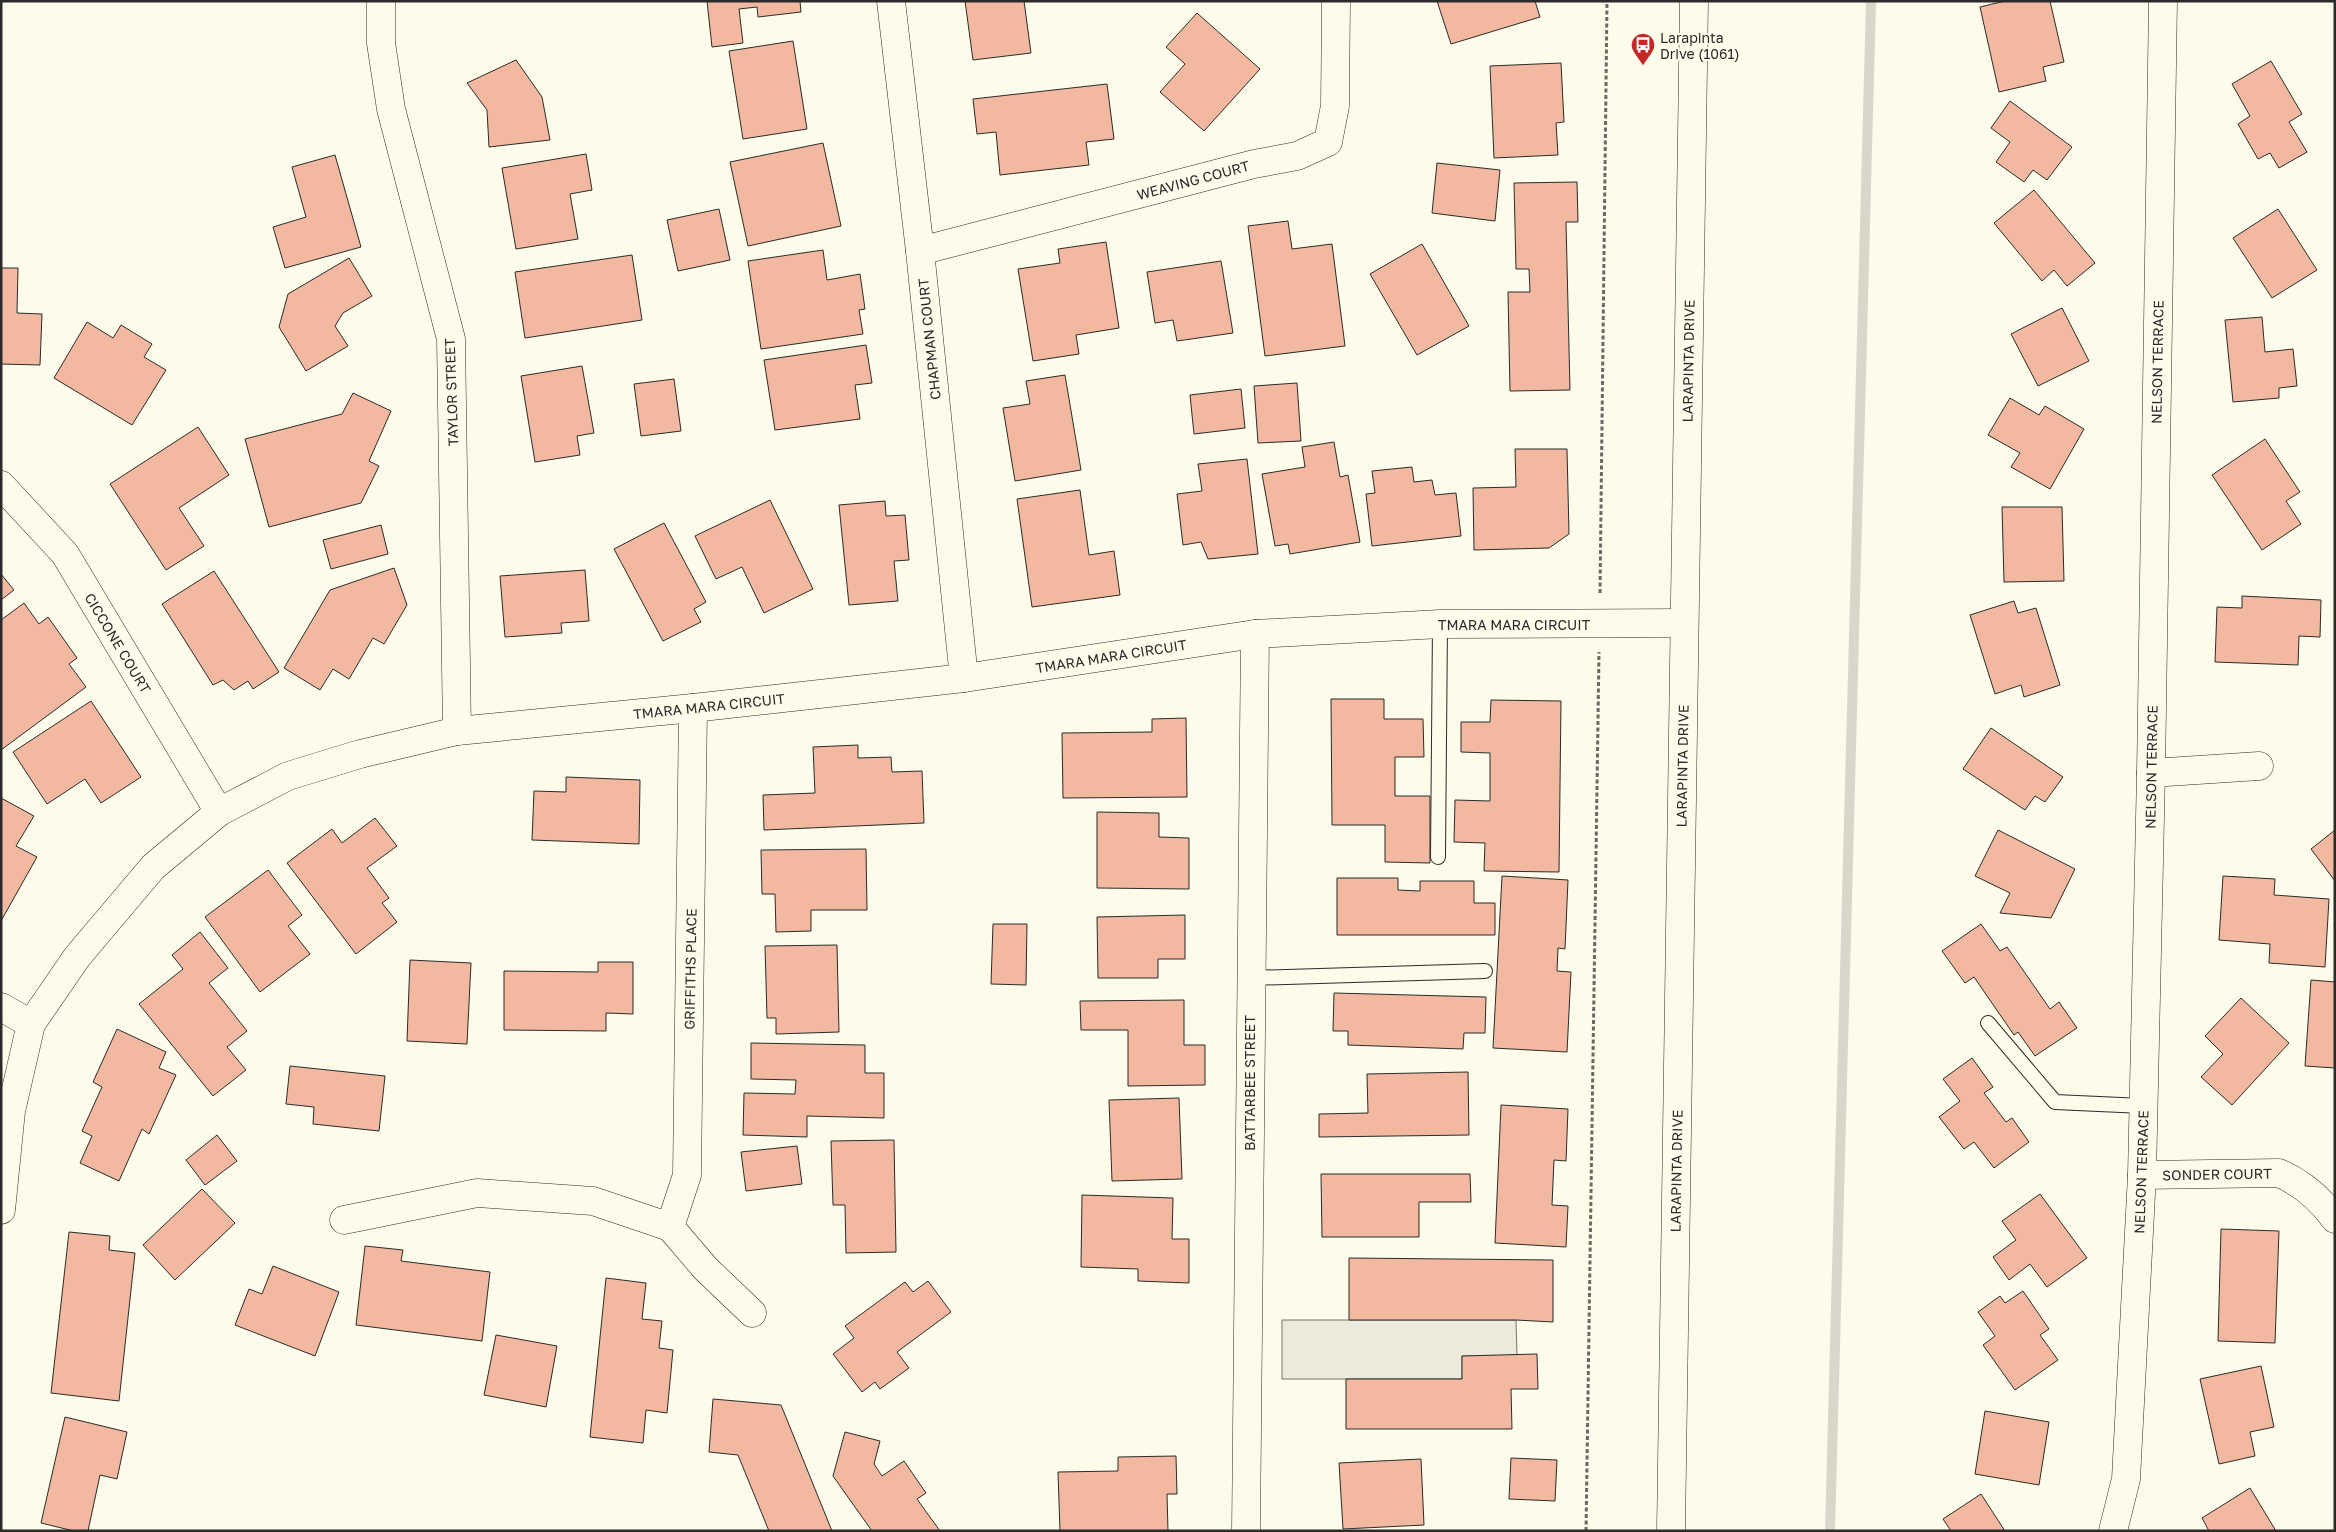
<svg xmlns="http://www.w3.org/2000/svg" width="2336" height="1532" viewBox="0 0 2336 1532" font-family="'Golos Text',sans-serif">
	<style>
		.parking { fill: #eceadb; stroke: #74746e }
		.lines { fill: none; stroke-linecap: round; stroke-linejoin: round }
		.stream { stroke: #d8d7c9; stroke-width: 10 }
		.building { fill: #f2b8a0; stroke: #2b2b2b }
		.lane-casing { stroke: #2b2b2b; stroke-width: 16 }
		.street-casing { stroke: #2b2b2b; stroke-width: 29 }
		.primary-casing { stroke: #2b2b2b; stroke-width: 29 }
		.path { stroke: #6a6964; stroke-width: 3; stroke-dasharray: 4 2.5; stroke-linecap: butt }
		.lane { stroke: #fdfbea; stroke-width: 14 }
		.street { stroke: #fdfbea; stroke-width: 28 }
		.primary { stroke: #fdfbea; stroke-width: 28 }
		.labels { text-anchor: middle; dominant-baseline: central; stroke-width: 4; stroke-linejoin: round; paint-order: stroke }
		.poi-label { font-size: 14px; fill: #2b2b2b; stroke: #fdfbea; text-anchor: start }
		.street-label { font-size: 14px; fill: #2b2b2b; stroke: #fdfbea }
	</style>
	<rect width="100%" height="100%" fill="#fdfbea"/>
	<polygon class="parking" points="1282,1320 1516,1320 1517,1356 1462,1356 1462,1379 1282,1379"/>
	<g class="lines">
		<polyline class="stream" points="1830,1531 1871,1"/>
	</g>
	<g class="building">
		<polygon points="707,1 800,1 801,12 758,17 757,7 739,9 743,43 712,47"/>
		<polygon points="965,1 1024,1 1031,53 973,60"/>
		<polygon points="1437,1 1535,1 1540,17 1451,44"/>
		<polygon points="2005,1 2050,1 2064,62 2043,67 2046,81 1999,92 1980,7"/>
		<polygon points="1197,13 1260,69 1204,131 1160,92 1185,64 1166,47"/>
		<polygon points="793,41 807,129 743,139 729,51"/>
		<polygon points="516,60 542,97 550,140 489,147 487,110 467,83"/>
		<polygon points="2271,61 2302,114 2289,122 2307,152 2279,168 2270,153 2258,159 2238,124 2250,116 2232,84"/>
		<polygon points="1561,63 1564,122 1556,123 1558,155 1494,158 1490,66"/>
		<polygon points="1107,84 1114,139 1086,142 1089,165 1000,175 996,132 977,134 973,99"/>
		<polygon points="2010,101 2072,147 2047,180 2033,170 2024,182 1996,162 2010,142 1991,128"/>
		<polygon points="823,143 841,226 748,246 730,162"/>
		<polygon points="586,154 592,190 570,194 578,239 516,249 502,168"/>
		<polygon points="335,155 361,247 285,268 273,227 306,217 292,167"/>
		<polygon points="1437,163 1500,170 1495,221 1432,213"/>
		<polygon points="1577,182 1578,222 1566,222 1570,390 1510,391 1508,292 1530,292 1529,269 1516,269 1514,183"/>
		<polygon points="2034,190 2095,263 2067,286 2054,270 2042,281 1994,223"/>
		<polygon points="719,209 730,260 678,271 667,220"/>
		<polygon points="2278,209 2317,270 2272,298 2233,238"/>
		<polygon points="1288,221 1292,249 1332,244 1345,346 1265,356 1248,226"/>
		<polygon points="1106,242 1119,328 1076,335 1079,354 1033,361 1018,269 1060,263 1058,249"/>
		<polygon points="1422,244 1469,326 1417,355 1370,274"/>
		<polygon points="823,250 827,280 860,274 865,309 859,310 863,334 761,349 748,261"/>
		<polygon points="632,255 642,320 525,338 515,272"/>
		<polygon points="349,258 372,296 343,313 335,326 348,346 306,371 279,327 288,294"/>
		<polygon points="1221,261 1233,333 1177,341 1173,320 1155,323 1147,272"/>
		<polygon points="1,268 18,268 17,313 42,314 40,365 1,364"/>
		<polygon points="2062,308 2089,361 2038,386 2011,334"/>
		<polygon points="2262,317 2265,352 2293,349 2297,386 2279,388 2279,398 2233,402 2225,320"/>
		<polygon points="87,322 113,338 121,325 152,344 144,357 166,370 132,425 54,378"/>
		<polygon points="866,345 872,383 855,385 860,419 775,430 764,360"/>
		<polygon points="582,366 594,433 577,436 580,455 535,462 521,376"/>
		<polygon points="1065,375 1081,470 1015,481 1003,408 1030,404 1026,381"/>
		<polygon points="674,379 681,431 641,436 634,384"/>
		<polygon points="1297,383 1301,441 1258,443 1254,386"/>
		<polygon points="1241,389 1245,428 1194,434 1190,395"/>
		<polygon points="353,393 391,411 369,461 379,466 361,503 269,527 245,439 342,414"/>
		<polygon points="2010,398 2039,415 2045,406 2084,429 2050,489 2011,467 2020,453 1988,435"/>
		<polygon points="198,427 229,475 179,508 204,546 166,570 110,484"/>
		<polygon points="2265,439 2300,492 2286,501 2301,524 2262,550 2212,475"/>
		<polygon points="1334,442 1340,477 1348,475 1360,542 1290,554 1288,544 1275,546 1262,474 1305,467 1302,447"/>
		<polygon points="1515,449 1567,449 1569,534 1549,548 1474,550 1473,488 1516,487"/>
		<polygon points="1247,459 1258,554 1208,559 1201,542 1183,545 1177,494 1202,491 1198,464"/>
		<polygon points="1412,467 1414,482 1432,480 1435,495 1456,493 1461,536 1372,546 1366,494 1375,493 1372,471"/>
		<polygon points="1080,490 1089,555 1114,551 1120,595 1032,607 1017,499"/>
		<polygon points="770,500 813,589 764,613 742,567 716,579 695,536"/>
		<polygon points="885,501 886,516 905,515 909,560 894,561 898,601 849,605 839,505"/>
		<polygon points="2002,507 2062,507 2064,581 2004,582"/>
		<polygon points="664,523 706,602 694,609 701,622 663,641 614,549"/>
		<polygon points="381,525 388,554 331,569 323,540"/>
		<polygon points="394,568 407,605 384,644 373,638 349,679 333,669 320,690 284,668 330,590"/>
		<polygon points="585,570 589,621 561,623 562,633 505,637 500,576"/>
		<polygon points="214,571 279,672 253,689 248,681 234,690 223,680 213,685 162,604"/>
		<polygon points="1,574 14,590 1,600"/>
		<polygon points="2242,596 2321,600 2320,637 2299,636 2298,665 2215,662 2217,607 2242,608"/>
		<polygon points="2014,601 2018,613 2036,608 2060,685 2024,697 2021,685 1995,694 1970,615"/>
		<polygon points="24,603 39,624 48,617 77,658 69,664 86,687 1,750 1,620"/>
		<polygon points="1331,699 1384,699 1384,719 1423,719 1424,757 1395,757 1395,796 1430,796 1430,863 1385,862 1385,825 1332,825"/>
		<polygon points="1491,700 1561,701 1559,872 1484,871 1485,843 1454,842 1455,800 1490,801 1490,753 1461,752 1461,722 1490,722"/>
		<polygon points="91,701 141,777 101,803 85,779 47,804 13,752"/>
		<polygon points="1186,718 1187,797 1063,798 1062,733 1152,732 1152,719"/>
		<polygon points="1991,728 2063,777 2045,802 2035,796 2025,810 1963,769"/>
		<polygon points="858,745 858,758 891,757 892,772 922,771 924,823 764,830 763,795 815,793 813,747"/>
		<polygon points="566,777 640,780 639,844 532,840 534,791 566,792"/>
		<polygon points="1,798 34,816 16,846 37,857 1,921"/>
		<polygon points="1097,812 1159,813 1159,837 1189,838 1189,889 1097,888"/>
		<polygon points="375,818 397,846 367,868 389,898 382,903 397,922 356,954 287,863 332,829 342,843"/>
		<polygon points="1998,830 2075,869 2051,918 2000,913 2010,893 1975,876"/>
		<polygon points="2335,830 2335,881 2311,849"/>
		<polygon points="866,849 867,910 811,910 811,931 776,932 775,894 762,894 761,850"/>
		<polygon points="268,870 302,915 288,926 310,954 260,992 205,917"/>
		<polygon points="1502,876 1568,880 1565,949 1558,948 1557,971 1571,972 1567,1052 1493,1048"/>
		<polygon points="2223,876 2275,879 2274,895 2329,899 2325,967 2269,963 2270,944 2219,940"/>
		<polygon points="1337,878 1398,878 1398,890 1420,891 1420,881 1474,881 1474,903 1495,903 1495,935 1337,935"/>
		<polygon points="1185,915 1185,959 1158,959 1158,978 1098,978 1097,917"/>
		<polygon points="993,924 1027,924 1026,985 991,984"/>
		<polygon points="1981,924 2000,951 2007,947 2050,1009 2059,1002 2077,1028 2035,1056 2018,1032 2014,1035 1974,977 1965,983 1942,951"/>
		<polygon points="200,932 228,968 209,983 247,1031 227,1047 246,1070 213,1096 139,1004 183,969 172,955"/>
		<polygon points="837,945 839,1032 776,1034 776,1018 767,1018 765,946"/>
		<polygon points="410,960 471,963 467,1044 407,1041"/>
		<polygon points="598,962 633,962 633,1014 606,1013 606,1031 504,1030 504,971 598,972"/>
		<polygon points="2311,980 2335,982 2335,1068 2305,1066"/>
		<polygon points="1334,993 1486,997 1485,1033 1464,1033 1463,1049 1348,1045 1348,1031 1333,1031"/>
		<polygon points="2241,998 2289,1043 2232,1105 2201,1077 2223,1054 2205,1036"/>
		<polygon points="1184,1000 1184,1045 1205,1045 1205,1085 1128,1086 1128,1030 1081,1030 1080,1001"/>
		<polygon points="117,1029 166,1052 159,1068 176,1075 149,1134 142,1129 119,1181 80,1163 92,1136 82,1131 102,1087 93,1082"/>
		<polygon points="751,1043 865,1045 865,1073 884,1073 884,1118 807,1116 807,1137 743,1135 744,1093 795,1094 796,1080 751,1079"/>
		<polygon points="1972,1058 1993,1087 1984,1093 2006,1122 2012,1118 2029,1142 1994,1168 1974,1142 1964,1149 1939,1117 1960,1101 1943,1079"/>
		<polygon points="290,1066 385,1076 379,1131 313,1124 314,1107 286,1104"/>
		<polygon points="1468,1072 1469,1135 1319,1137 1319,1114 1368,1113 1367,1074"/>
		<polygon points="1179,1098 1182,1179 1112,1181 1109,1100"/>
		<polygon points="1501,1105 1568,1109 1566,1161 1554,1160 1552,1205 1568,1206 1566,1247 1495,1243"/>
		<polygon points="217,1135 237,1161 205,1185 186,1160"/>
		<polygon points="894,1140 896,1252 846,1253 845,1205 833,1205 831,1141"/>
		<polygon points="797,1146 802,1184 746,1191 741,1152"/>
		<polygon points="1321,1174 1470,1174 1471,1202 1419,1202 1419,1237 1322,1237"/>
		<polygon points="202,1189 235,1223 175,1280 143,1245"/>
		<polygon points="2040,1194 2087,1258 2047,1287 2030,1264 2009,1280 1993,1257 2016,1240 2002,1221"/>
		<polygon points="1082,1195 1173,1198 1172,1239 1189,1239 1189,1283 1138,1281 1138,1269 1081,1267"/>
		<polygon points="2221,1229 2279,1231 2275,1343 2218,1341"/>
		<polygon points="69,1232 110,1236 109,1250 135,1253 119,1401 51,1393"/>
		<polygon points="365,1246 403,1250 401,1261 490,1272 482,1341 356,1325"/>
		<polygon points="1349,1258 1553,1260 1553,1322 1516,1320 1349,1320"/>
		<polygon points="273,1266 339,1292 315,1356 235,1325 249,1289 262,1294"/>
		<polygon points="606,1278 646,1283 642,1319 662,1321 659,1348 673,1350 667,1413 646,1410 643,1443 590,1437"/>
		<polygon points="928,1281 951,1312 897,1352 909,1368 880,1389 875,1382 862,1392 833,1354 854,1338 845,1326 905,1282 913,1292"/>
		<polygon points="2023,1291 2049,1329 2040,1335 2058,1360 2015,1390 1983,1345 1995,1336 1978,1312 2000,1296 2005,1303"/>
		<polygon points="496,1335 557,1346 546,1407 484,1395"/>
		<polygon points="1537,1354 1538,1389 1511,1389 1512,1429 1346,1429 1346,1379 1462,1379 1462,1356"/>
		<polygon points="2261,1366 2274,1427 2250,1432 2255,1456 2219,1464 2200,1379"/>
		<polygon points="713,1399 781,1405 832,1531 769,1531 738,1455 709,1452"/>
		<polygon points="1985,1411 2049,1422 2039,1485 1975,1474"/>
		<polygon points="65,1417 127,1432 117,1479 100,1475 88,1531 74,1531 41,1523"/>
		<polygon points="845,1432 880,1441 874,1464 882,1476 904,1461 926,1493 917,1499 940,1531 872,1531 833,1476"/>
		<polygon points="1176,1456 1177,1494 1167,1494 1168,1531 1060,1531 1058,1472 1118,1471 1118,1457"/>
		<polygon points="1511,1458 1557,1460 1555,1501 1509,1499"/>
		<polygon points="1421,1459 1424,1525 1343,1529 1339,1463"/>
		<polygon points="2250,1488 2276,1531 2209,1531 2202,1518"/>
		<polygon points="1981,1494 2005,1531 1951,1531 1943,1519"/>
	</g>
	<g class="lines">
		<defs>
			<g id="lane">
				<polyline points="1438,857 1440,624"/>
				<polyline points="1250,978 1485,971"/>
				<polyline points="1988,1023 2055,1102 2143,1106"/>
			</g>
			<g id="street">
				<polyline points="381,1 381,43 391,109 451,339 457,731"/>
				<polyline points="891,1 920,251 964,678"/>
				<polyline points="920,251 1254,164 1297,156 1328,142 1335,106 1336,1"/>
				<polyline points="1,485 65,554 219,812"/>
				<polyline points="2151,773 2259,766"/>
				<polyline points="1,1007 31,1024"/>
				<path d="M 2142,1175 L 2279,1173 C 2302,1183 2319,1197 2335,1219"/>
				<polyline points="1,1210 11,1111 31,1024 77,957 153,867 219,812 288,776 360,754 457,731 693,708 964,678 1255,634 1440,624 1684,623"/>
				<polyline points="344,1220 477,1193 593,1201 670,1227 706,1269 752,1313"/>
				<polyline points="670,1227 687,1175 693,708"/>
				<polyline points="1246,1531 1255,634"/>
				<polyline points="2113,1531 2126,1479 2142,1175 2151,773 2163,1"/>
			</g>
			<polyline id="primary" points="1671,1531 1694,1"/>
		</defs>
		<use href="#lane" class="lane-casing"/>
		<use href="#street" class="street-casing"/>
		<use href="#primary" class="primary-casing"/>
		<g class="path">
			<polyline points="1600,593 1607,1"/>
			<polyline points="1586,1531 1599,652"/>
		</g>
		<use href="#lane" class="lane"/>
		<use href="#street" class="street"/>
		<use href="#primary" class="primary"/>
	</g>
	<defs>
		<symbol id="bus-pin" viewBox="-11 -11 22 30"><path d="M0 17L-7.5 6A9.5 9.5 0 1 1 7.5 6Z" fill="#c62828" stroke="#fdfbea"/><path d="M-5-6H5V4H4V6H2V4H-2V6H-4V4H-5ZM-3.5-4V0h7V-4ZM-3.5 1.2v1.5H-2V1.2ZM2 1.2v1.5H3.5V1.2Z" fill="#fff"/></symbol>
	</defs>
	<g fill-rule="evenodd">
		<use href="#bus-pin" x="1629" y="31" width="28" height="38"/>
	</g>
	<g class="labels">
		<g class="poi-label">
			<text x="1660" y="37">Larapinta<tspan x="1660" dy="16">Drive (1061)</tspan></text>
		</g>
		<g class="street-label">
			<text transform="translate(1193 180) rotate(-15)">WEAVING COURT</text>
			<text transform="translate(929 339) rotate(-96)">CHAPMAN COURT</text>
			<text transform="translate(1688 361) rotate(-89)">LARAPINTA DRIVE</text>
			<text transform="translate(2157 362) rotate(-89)">NELSON TERRACE</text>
			<text transform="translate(451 392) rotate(-92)">TAYLOR STREET</text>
			<text x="1514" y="624">TMARA MARA CIRCUIT</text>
			<text transform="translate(118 643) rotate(59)">CICCONE COURT</text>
			<text transform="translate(1111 656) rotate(-9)">TMARA MARA CIRCUIT</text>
			<text transform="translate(709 706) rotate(-6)">TMARA MARA CIRCUIT</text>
			<text transform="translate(1682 766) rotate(-89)">LARAPINTA DRIVE</text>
			<text transform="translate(2151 767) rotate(-89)">NELSON TERRACE</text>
			<text transform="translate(690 969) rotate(-89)">GRIFFITHS PLACE</text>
			<text transform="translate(1249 1083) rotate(-90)">BATTARBEE STREET</text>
			<text transform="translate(1676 1171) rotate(-89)">LARAPINTA DRIVE</text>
			<text transform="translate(2141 1172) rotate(-88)">NELSON TERRACE</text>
			<text transform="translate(2217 1174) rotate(-1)">SONDER COURT</text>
		</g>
	</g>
	<rect width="2336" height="1532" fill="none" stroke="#2b2b2b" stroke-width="5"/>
</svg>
